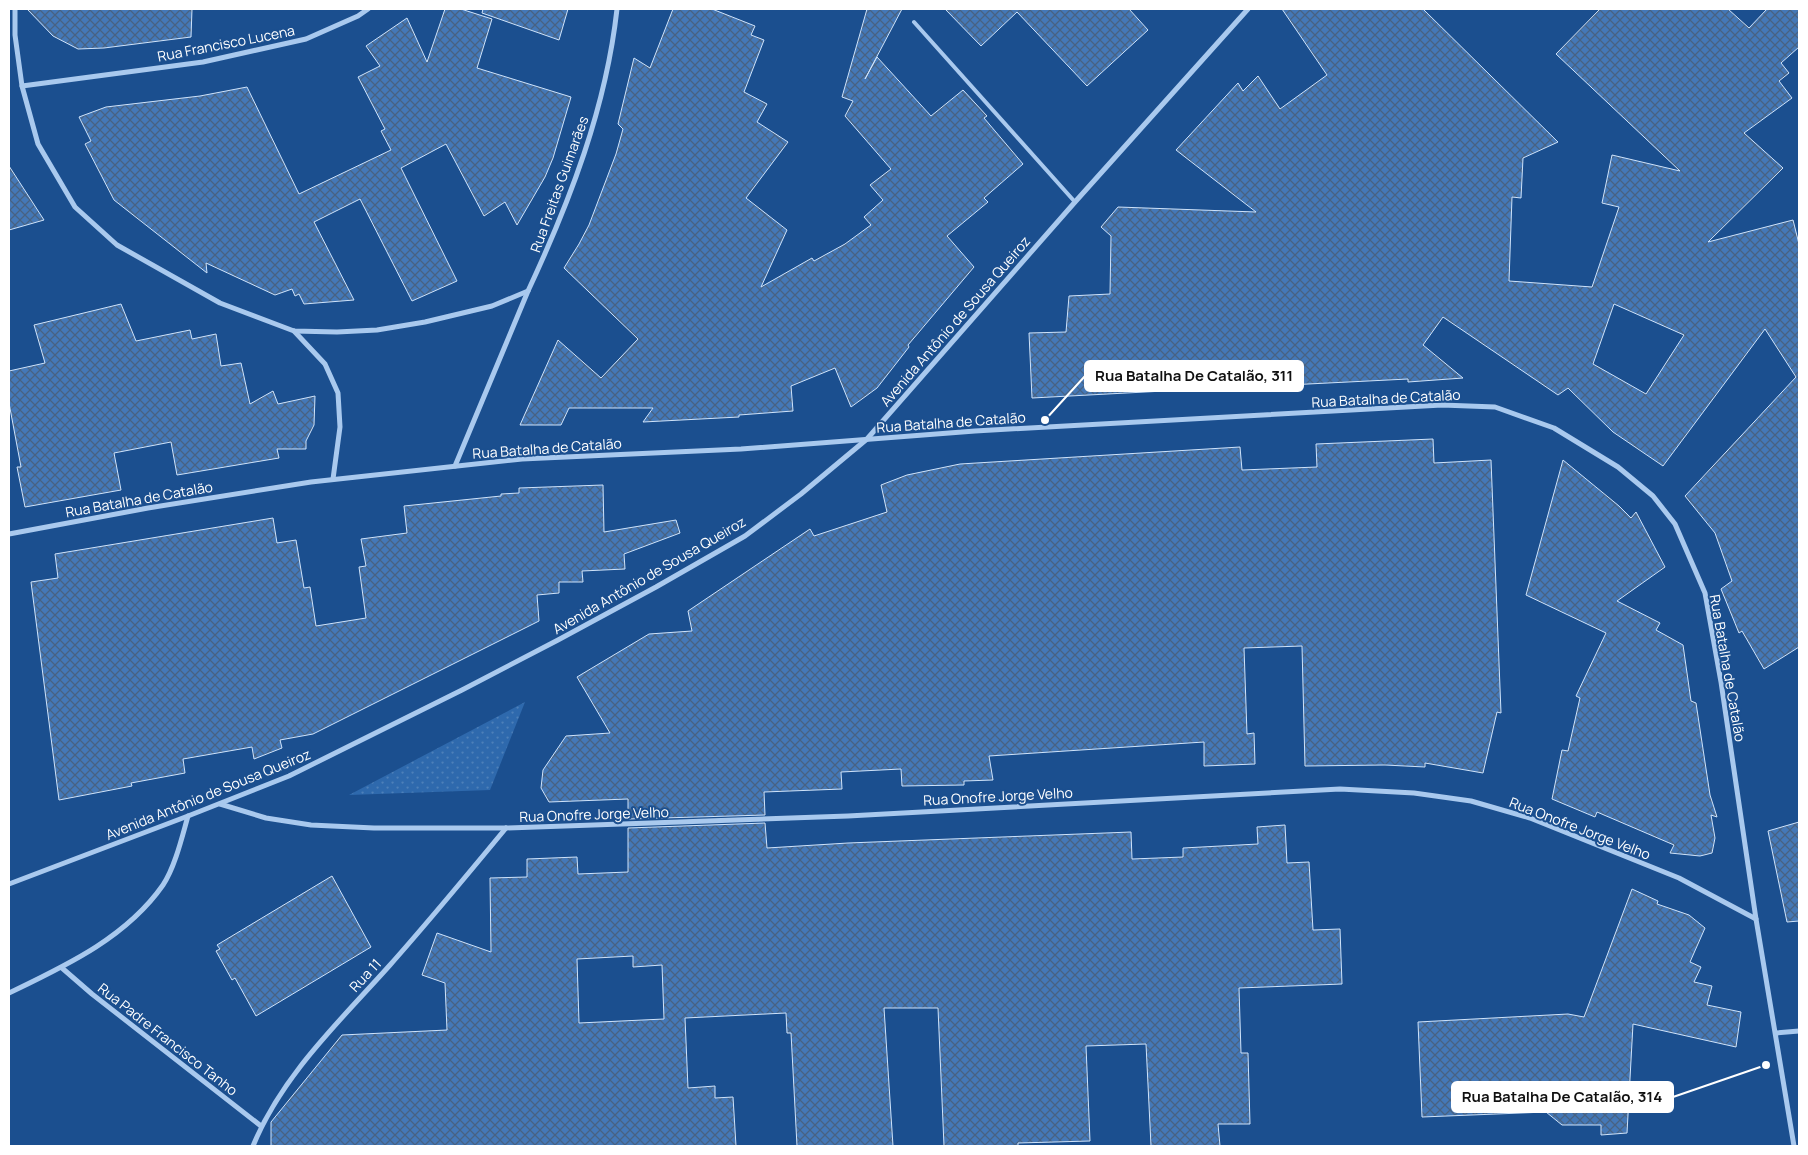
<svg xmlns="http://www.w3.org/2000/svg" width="1808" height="1155" viewBox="0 0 1808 1155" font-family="Manrope,sans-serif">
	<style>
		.park { fill: url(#park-dots) }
		.building { fill: url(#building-cross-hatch); stroke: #cfe3fa; fill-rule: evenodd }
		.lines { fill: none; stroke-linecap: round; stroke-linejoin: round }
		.service { stroke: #a9c9ee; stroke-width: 4 }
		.minor { stroke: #a9c9ee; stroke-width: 5 }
		.labels { text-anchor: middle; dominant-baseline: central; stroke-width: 4; stroke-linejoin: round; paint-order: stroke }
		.street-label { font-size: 14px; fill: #fff; stroke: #1b4f8f }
		.leader { fill: none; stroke: #fff; stroke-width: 2 }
		.callout-dot { fill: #fff; stroke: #1b4f8f; stroke-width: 2 }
		.callout { fill: #fff; stroke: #fff; stroke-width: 2 }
		.callout-label { font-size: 15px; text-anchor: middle; font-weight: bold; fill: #111 }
	</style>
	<defs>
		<pattern id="park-dots" width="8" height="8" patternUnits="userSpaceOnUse" patternTransform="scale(1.25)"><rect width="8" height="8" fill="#2e69ad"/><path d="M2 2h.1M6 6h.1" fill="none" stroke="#4d80b9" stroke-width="1.8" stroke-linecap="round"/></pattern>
		<pattern id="building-cross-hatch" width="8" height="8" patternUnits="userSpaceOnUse" patternTransform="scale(1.25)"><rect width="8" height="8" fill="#4478b7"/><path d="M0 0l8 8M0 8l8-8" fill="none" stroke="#486282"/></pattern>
	</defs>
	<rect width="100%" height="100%" fill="#1b4f8f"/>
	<polygon class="park" points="525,702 490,790 349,795"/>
	<g class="building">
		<polygon points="27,9 192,9 191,37 104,48 78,49 53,36"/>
		<polygon points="445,9 461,9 492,19 477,68 571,97 553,158 545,177 517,225 505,202 484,216 446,144 401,168 457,281 412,301 360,199 314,222 354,300 304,304 299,294 295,296 292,289 275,295 206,263 207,273 114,200 85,144 91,141 79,117 106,107 200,96 247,87 299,194 391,150 381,131 385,129 358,77 380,66 366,46 407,18 427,62"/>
		<polygon points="483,9 568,9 559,40 482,13"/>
		<polygon points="673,9 712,9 755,26 751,35 764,40 744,92 767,104 757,122 788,142 746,198 787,230 761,287 812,258 814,261 845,244 871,225 864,217 883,200 870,185 891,169 845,116 853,101 842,97 867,9 902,9 865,79 877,57 931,116 963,90 987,116 984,118 1023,164 984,198 988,202 947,236 974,267 908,345 909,347 877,388 851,407 835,368 791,386 793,411 739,415 739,417 643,422 653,408 569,408 561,425 520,425 558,340 601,378 638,339 564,268 579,244 589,225 616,154 623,129 618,124 634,58 650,68"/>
		<polygon points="945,9 1129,9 1148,30 1087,86 1017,12 981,46"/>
		<path d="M 1282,9 L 1423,9 L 1558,142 L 1523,158 L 1521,198 L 1512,197 L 1509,281 L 1592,287 L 1619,207 L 1602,203 L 1612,155 L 1680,171 L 1556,54 L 1600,9 L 1728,9 L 1749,28 L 1767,9 L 1799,9 L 1799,47 L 1781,63 L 1789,73 L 1779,81 L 1792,98 L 1744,133 L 1783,168 L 1708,242 L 1793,220 L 1799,244 L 1799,647 L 1764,669 L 1742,631 L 1739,633 L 1721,589 L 1732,581 L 1715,533 L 1685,496 L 1796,377 L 1765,329 L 1663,466 L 1613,432 L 1568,388 L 1558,395 L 1443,317 L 1423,345 L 1463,378 L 1408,382 L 1408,379 L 1288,385 L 1270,383 L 1272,368 L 1205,361 L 1202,389 L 1032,398 L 1029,333 L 1066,332 L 1069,296 L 1110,294 L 1111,236 L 1101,227 L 1118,207 L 1256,212 L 1176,150 L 1238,83 L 1243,91 L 1258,76 L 1280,109 L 1327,75 ZM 1614,304 L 1684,335 L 1646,394 L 1593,364 Z"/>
		<polygon points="9,166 44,220 9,230"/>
		<polygon points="121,304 136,341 190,330 192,339 216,334 221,366 241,363 250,404 273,391 278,404 315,396 314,425 306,441 306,449 277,449 279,458 177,475 171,442 114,453 121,490 25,507 17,467 21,467 9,403 9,371 45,363 34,325"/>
		<polygon points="1433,439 1434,463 1491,460 1501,713 1497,712 1483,773 1425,763 1425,767 1385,765 1305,766 1302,646 1244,648 1247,734 1254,733 1255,764 1204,766 1204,742 989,756 993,780 964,781 964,785 902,786 901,769 841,772 842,789 764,792 765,815 628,819 628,799 549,802 541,788 543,770 566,736 610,733 577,677 649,634 692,631 688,611 810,529 814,536 887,512 881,485 907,475 960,464 1240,447 1242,470 1317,467 1316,444"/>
		<polygon points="1563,460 1619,506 1631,518 1636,512 1665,567 1617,601 1660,623 1656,630 1683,645 1691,701 1696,703 1710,795 1717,817 1711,815 1715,838 1712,853 1700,856 1670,853 1674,845 1597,812 1595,817 1552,799 1562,750 1568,751 1580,698 1576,696 1606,633 1526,595"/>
		<polygon points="603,485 604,532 676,520 680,533 624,554 625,569 582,571 583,582 559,582 559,593 537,595 539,621 313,734 280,740 282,748 254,759 252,747 183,759 185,773 131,783 132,786 59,800 31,582 58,578 55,554 273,518 277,543 296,540 304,588 310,587 316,626 366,618 359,567 366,566 361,539 407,533 404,506 501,496 501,494 519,493 519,488"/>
		<polygon points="1799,822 1799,921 1787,922 1768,831"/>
		<path d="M 765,823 L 767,848 L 848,843 L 1131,832 L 1132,859 L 1183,857 L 1183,848 L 1258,844 L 1257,827 L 1285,825 L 1287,863 L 1309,862 L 1313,930 L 1340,929 L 1342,984 L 1239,988 L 1241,1053 L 1248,1053 L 1250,1124 L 1218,1124 L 1220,1146 L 1151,1146 L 1146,1044 L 1086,1046 L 1090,1141 L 1018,1143 L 1018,1146 L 944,1146 L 938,1008 L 884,1008 L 893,1146 L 797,1146 L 791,1033 L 787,1033 L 786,1013 L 685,1018 L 688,1088 L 715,1086 L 715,1098 L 733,1097 L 736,1146 L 271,1146 L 271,1122 L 342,1035 L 447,1030 L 445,983 L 422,975 L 437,933 L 491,952 L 490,878 L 527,877 L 527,859 L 577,857 L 578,874 L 628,872 L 628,828 ZM 633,956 L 633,967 L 662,965 L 664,1019 L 579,1023 L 577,959 Z"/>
		<polygon points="332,876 371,947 256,1016 235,978 232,980 216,951 220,949 217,945"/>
		<polygon points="1632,889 1658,901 1657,904 1689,915 1705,928 1690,962 1701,967 1694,982 1712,986 1707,1005 1741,1012 1736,1047 1633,1024 1627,1133 1601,1135 1601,1125 1562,1125 1546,1112 1422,1117 1418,1022 1568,1014 1584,1017"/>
	</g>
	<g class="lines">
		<polyline class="service" points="914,22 1075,202"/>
		<g class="minor">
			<path d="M 15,9 L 15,35 L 22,86 L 38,144 L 75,207 L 117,245 L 220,303 L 294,331 L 337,332 L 377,330 L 425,322 L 492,306 L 528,291 C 570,201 606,108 617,9"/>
			<polyline points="22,86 203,62 306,39 358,16 368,9"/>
			<polyline points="294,331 325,364 338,393 340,427 333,479"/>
			<polyline points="455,466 528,291"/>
			<polyline points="9,534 148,508 311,482 522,459 741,449 975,431 1442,405 1495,407 1554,428 1618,467 1653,496 1675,524 1705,593 1721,682 1756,919 1794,1146"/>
			<polyline points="220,804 266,818 311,825 374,828 506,828 848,816 1340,789 1414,793 1471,801 1530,818 1679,878 1756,919"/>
			<polyline points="9,884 188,816 289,776 462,690 558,640 656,587 745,536 801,494 867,439 1075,202 1248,9"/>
			<polyline points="62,968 92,994 261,1126"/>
			<path d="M 9,993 C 65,966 126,938 163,885 C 175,867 182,837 188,816"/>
			<polyline points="1776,1033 1799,1031"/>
			<path d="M 253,1146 C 282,1075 340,1021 390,965 C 430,920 468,874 506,828"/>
		</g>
	</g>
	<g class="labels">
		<g class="street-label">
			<text transform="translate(226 43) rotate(-11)">Rua Francisco Lucena</text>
			<text transform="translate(559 184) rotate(-70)">Rua Freitas Guimarães</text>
			<text transform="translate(955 321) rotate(-49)">Avenida Antônio de Sousa Queiroz</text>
			<text transform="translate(1386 398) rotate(-3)">Rua Batalha de Catalão</text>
			<text transform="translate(951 422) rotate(-4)">Rua Batalha de Catalão</text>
			<text transform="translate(547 448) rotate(-4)">Rua Batalha de Catalão</text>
			<text transform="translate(139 499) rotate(-10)">Rua Batalha de Catalão</text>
			<text transform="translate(649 575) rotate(-30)">Avenida Antônio de Sousa Queiroz</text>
			<text transform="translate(1728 668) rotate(80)">Rua Batalha de Catalão</text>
			<text transform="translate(208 794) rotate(-22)">Avenida Antônio de Sousa Queiroz</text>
			<text transform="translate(998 796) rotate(-3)">Rua Onofre Jorge Velho</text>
			<text transform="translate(594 814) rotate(-2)">Rua Onofre Jorge Velho</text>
			<text transform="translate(1580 828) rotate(21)">Rua Onofre Jorge Velho</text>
			<text transform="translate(365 975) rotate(-47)">Rua 11</text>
			<text transform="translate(168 1039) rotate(38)">Rua Padre Francisco Tanho</text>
		</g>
	</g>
	<path class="leader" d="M1045 420L1085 376M1766 1065L1673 1097"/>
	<g class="callout-dot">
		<circle cx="1045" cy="420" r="5"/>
		<circle cx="1766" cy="1065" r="5"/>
	</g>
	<g class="callout">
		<rect x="1085" y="361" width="218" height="30" rx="5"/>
		<rect x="1452" y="1082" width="221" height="30" rx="5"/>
	</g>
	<g class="callout-label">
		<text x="1194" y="381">Rua Batalha De Catalão, 311</text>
		<text x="1562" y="1102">Rua Batalha De Catalão, 314</text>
	</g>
	<rect width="1808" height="1155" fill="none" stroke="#ffffff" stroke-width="20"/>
</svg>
